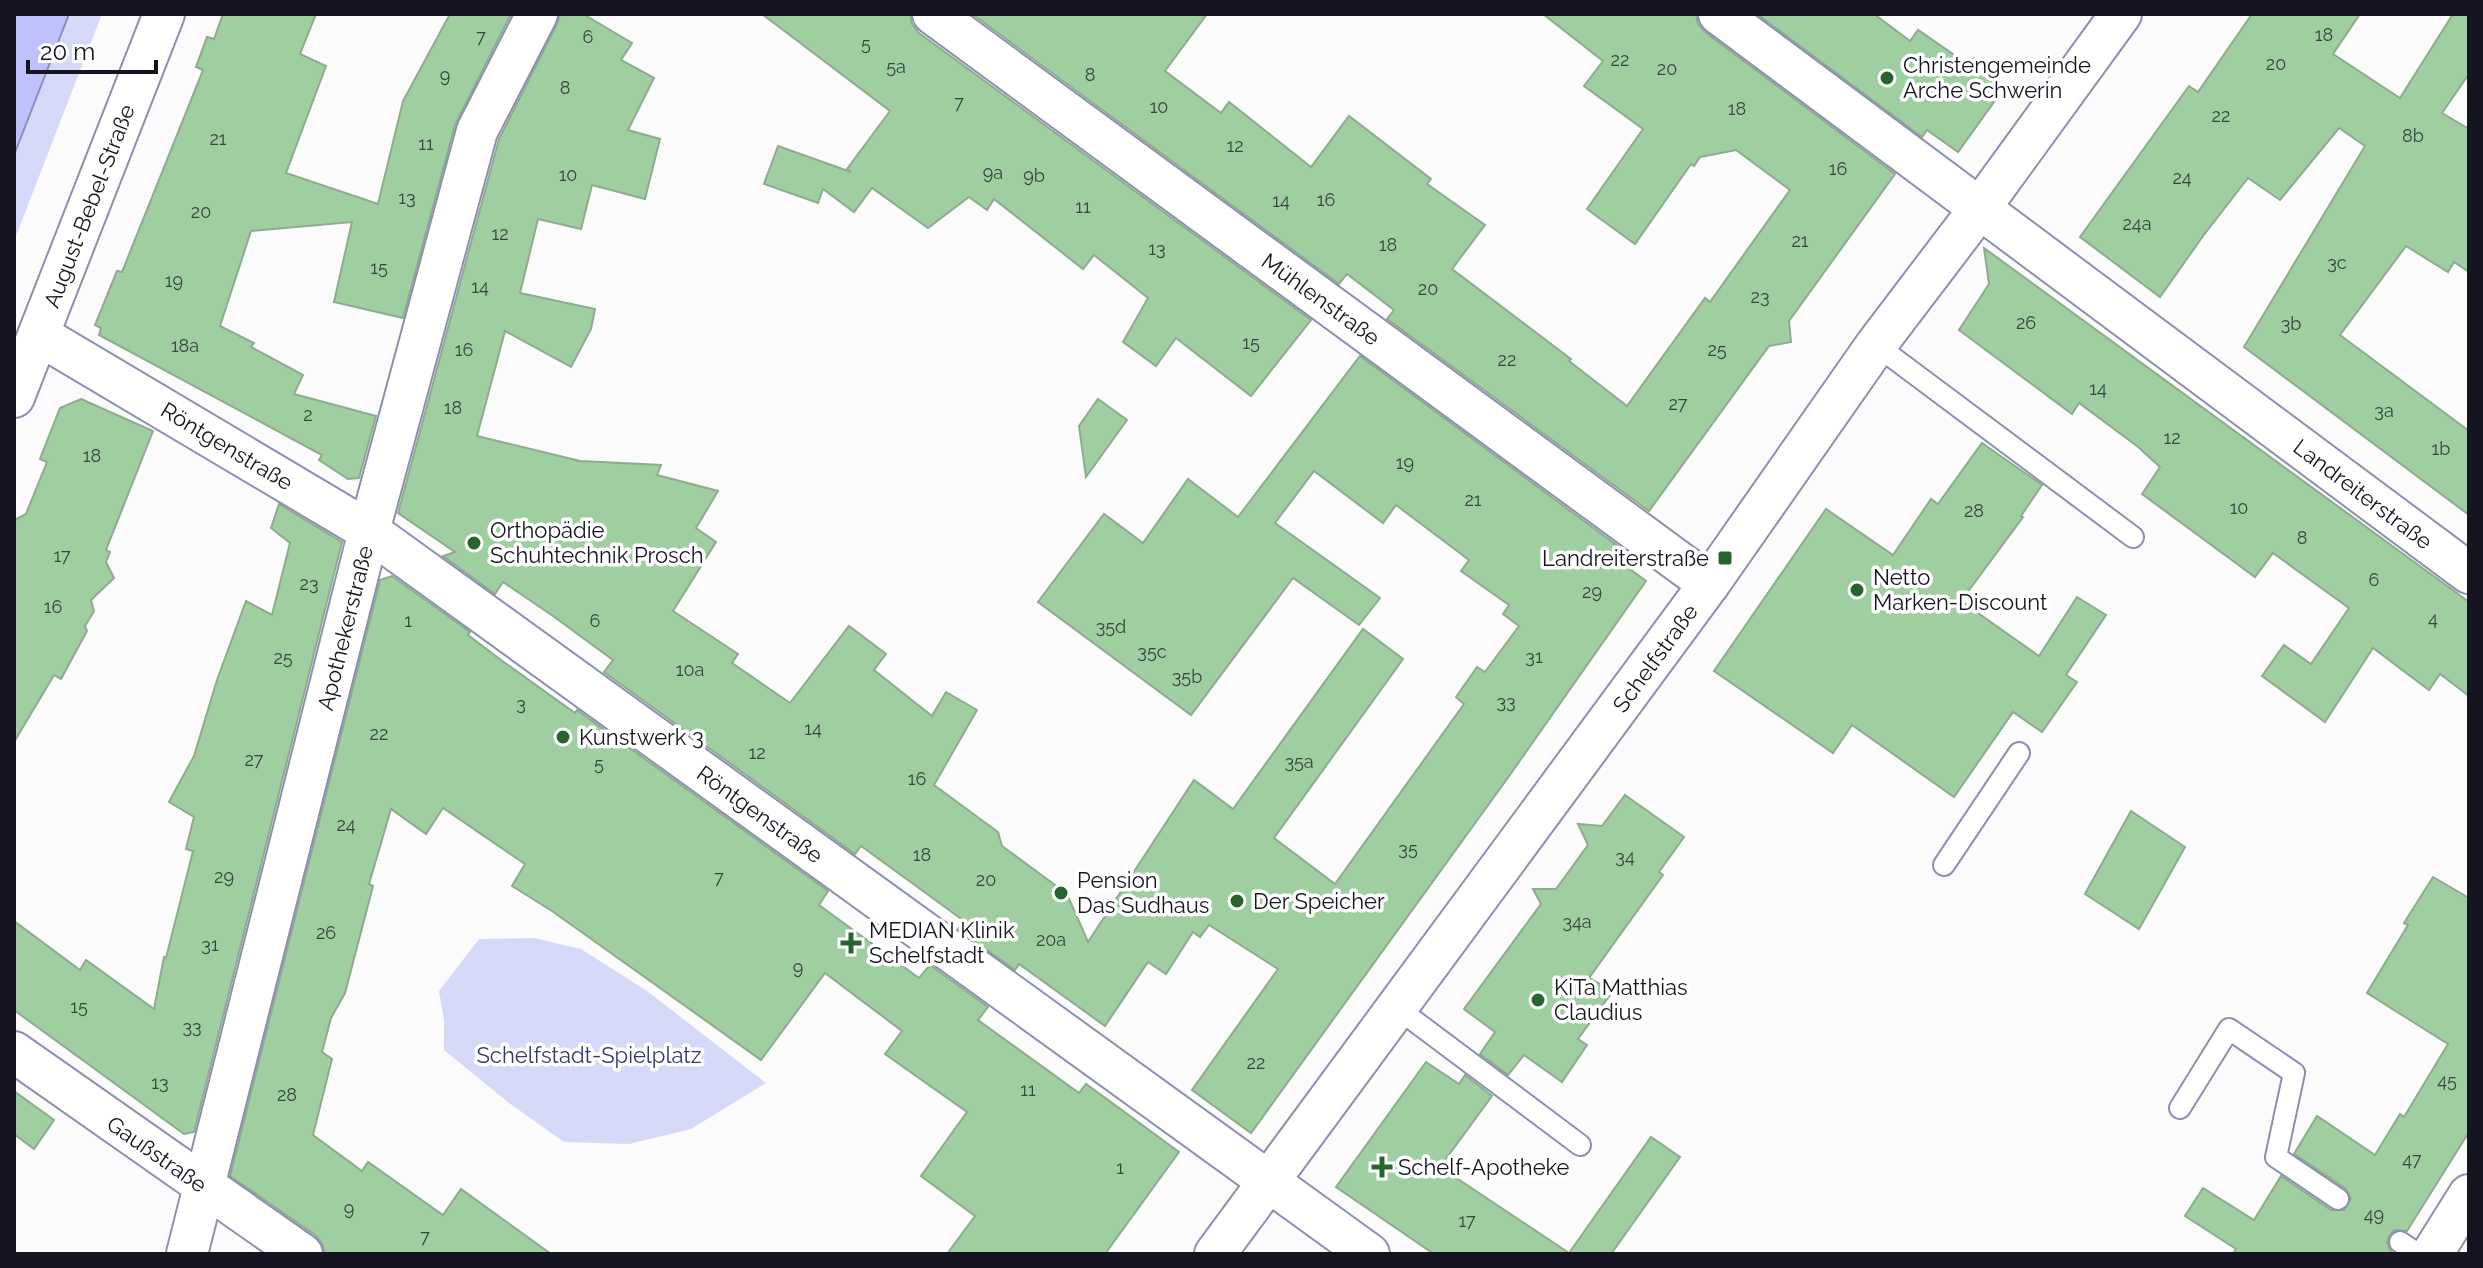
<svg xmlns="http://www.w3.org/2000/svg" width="2483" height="1268" viewBox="0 0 2483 1268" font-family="Raleway,sans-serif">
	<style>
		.green { fill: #d6d8f8 }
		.water { fill: #bfc1fb; stroke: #8c8dba; stroke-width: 2 }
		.building { fill: #9fcfa1; stroke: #8eaa8f; stroke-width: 2 }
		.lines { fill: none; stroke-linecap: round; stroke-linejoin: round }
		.service-casing { stroke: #8d8fb0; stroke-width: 24 }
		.minor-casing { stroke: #8d8fb0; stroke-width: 44 }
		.service { stroke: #fff; stroke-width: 20 }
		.minor { stroke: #fff; stroke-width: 40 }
		.poi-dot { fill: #26652e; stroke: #fff; stroke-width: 3 }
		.labels { text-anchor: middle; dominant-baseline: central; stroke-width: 7; stroke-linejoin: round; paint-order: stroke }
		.number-label { font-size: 18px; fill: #384441 }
		.poi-label { font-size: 22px; fill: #151521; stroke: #fff; text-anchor: start }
		.street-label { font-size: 22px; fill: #151521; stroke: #fff }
		.park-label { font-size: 22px; fill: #393477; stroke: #fff }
	</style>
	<rect width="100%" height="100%" fill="#fbfbfb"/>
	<g class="green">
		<polygon points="69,14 102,14 14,241 14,155"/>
		<polygon points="534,938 581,949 647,991 766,1083 691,1129 629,1144 564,1142 509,1103 444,1050 444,1020 439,991 479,939"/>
	</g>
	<polygon class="water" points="14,14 69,14 14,155"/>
	<g class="building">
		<polygon points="223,14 316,14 300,54 326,66 286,173 378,204 403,101 450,14 511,14 455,125 403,318 334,302 352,222 251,231 220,326 254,343 251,347 303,375 294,394 376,416 359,478 348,479 319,460 322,455 99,335 101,328 95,325 117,271 122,272 203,70 196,67 207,37 214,39"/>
		<polygon points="560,14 583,14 632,43 621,60 654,78 628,130 660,139 645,199 592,185 581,229 538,219 520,293 595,309 591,329 571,367 505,331 477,436 580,461 661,465 657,475 718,491 696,528 716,542 673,611 738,654 732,663 790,703 849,626 886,654 874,670 932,716 946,692 977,710 934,785 998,832 1002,846 1067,894 1088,942 1194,780 1233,809 1363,629 1403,659 1274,838 1335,884 1464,704 1456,697 1477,667 1485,672 1519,626 1503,614 1509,605 1461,571 1469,560 1396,505 1383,523 1314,471 1275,523 1380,598 1359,625 1293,578 1191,715 1038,602 1104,514 1143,543 1188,479 1238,517 1360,356 1622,549 1615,558 1646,581 1507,779 1251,1133 1192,1090 1278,969 1209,925 1200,937 1193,932 1166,974 1148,962 1105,1026 1019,964 1015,970 958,929 964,921 934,899 861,846 855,854 604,672 613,660 553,616 503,582 495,594 443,556 455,552 398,513 499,139 557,24"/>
		<polygon points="762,14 910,14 912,24 919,33 1311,320 1251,396 1176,338 1156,366 1123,342 1148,298 1094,255 1083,269 994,199 987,210 969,197 928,228 872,188 854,212 823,189 818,203 764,184 778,146 851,172 847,169 890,111"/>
		<polygon points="972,14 1207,14 1165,71 1221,113 1229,102 1311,167 1349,116 1431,179 1427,184 1485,225 1452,269 1571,359 1569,361 1627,406 1705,298 1710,302 1790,190 1736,150 1700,157 1694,166 1691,164 1635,244 1587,209 1643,129 1584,86 1603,61 1543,14 1696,14 1698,24 1705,32 1895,174 1789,321 1791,342 1769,346 1649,511 1387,319 1394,310 1347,274 1339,284"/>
		<polygon points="1757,14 1874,14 1910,41 1918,30 1969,65 1974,58 2004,88 1958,152 1927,130 1922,137"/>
		<polygon points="2252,14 2360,14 2333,54 2400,98 2453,14 2469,14 2469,74 2442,113 2469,129 2469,272 2454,262 2448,272 2406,246 2340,335 2469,431 2469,515 2244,347 2365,146 2339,128 2280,200 2248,178 2203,236 2160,297 2080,237 2189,86 2198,92"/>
		<polygon points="1984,248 2469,602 2469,696 2440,674 2429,690 2373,648 2325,722 2262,676 2284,645 2311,664 2349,608 2273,553 2255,577 2142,494 2160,467 2137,446 2079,403 2072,414 1959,330 1989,284"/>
		<polygon points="81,399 153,431 106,550 110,552 106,562 114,578 91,600 94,611 85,626 87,631 61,679 54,675 14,742 14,520 26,514 47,462 40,459 60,408"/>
		<polygon points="1098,399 1127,420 1086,477 1079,426"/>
		<polygon points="1982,443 2042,485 2021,516 2023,517 1961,601 2039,656 2077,597 2106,615 2066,675 2077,682 2042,732 2013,712 1954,797 1852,725 1833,753 1714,671 1826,509 1893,555 1931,499 1938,504"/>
		<polygon points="279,504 342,542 194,1132 184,1134 14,1010 14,921 80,970 86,960 154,1009 164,957 166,958 193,851 186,849 194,817 169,802 194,756 217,680 246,601 272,615 290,543 271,528"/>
		<polygon points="392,576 470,632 468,635 501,660 575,713 577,710 828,891 819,905 919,978 930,965 988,1007 978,1020 1079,1093 1086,1084 1179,1152 1105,1254 947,1254 975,1216 921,1176 967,1112 885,1054 902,1031 825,973 761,1060 552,911 512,886 525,864 443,808 426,834 391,809 369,884 373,886 345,993 331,1018 322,1052 332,1059 313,1135 362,1171 368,1162 443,1215 461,1189 551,1254 325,1254 322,1244 315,1235 230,1176 380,580"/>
		<polygon points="1625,795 1684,837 1659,872 1663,875 1589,978 1613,991 1578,1039 1587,1045 1562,1082 1524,1055 1508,1075 1480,1054 1495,1032 1464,1009 1541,904 1533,889 1556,889 1588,845 1578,824 1602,826"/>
		<polygon points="2131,811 2185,847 2139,929 2085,894"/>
		<polygon points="2433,877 2469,898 2469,1132 2407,1231 2395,1230 2389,1236 2387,1242 2392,1254 2233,1254 2236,1249 2185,1216 2203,1188 2254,1220 2281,1176 2331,1210 2344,1210 2351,1199 2346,1189 2294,1154 2317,1116 2375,1155 2400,1114 2404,1117 2448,1044 2367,993 2408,925 2404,923"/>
		<polygon points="1426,1062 1459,1084 1465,1075 1492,1096 1440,1167 1569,1253 1651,1137 1680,1157 1611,1254 1434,1254 1336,1187"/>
		<polygon points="14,1091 54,1120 34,1149 14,1134"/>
	</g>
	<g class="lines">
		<defs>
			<g id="service">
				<polyline points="1876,345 2133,537"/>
				<polyline points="1944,865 2019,753"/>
				<polyline points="1397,1008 1580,1145"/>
				<polyline points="2180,1108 2229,1029 2294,1073 2276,1157 2338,1199"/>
				<polyline points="2400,1242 2418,1254"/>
			</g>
			<g id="minor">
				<polyline points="933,14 1709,584"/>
				<polyline points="1719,14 2469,573"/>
				<polyline points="39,335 369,531 1369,1254"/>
				<polyline points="14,397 164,14"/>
				<polyline points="14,1052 302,1254"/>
				<polyline points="187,1254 369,531 477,131 537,14"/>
				<polyline points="1215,1254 1709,584 1876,345 1980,208 2121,14"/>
				<polyline points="2432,1254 2469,1195"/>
			</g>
		</defs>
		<use href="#service" class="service-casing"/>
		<use href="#minor" class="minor-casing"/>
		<use href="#service" class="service"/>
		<use href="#minor" class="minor"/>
	</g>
	<g class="poi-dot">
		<circle cx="1887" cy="78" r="8"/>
		<circle cx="474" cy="543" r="8"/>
		<rect x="1717" y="550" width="16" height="16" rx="4"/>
		<circle cx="1857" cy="590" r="8"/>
		<circle cx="563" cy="737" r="8"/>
		<circle cx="1061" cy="893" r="8"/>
		<circle cx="1237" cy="901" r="8"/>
		<path d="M847 931h8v8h8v8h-8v8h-8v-8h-8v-8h8z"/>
		<circle cx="1538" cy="1000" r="8"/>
		<path d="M1378 1155h8v8h8v8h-8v8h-8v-8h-8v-8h8z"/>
	</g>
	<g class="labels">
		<g class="number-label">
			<text x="2324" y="34">18</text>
			<text x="481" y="36">7</text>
			<text x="588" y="36">6</text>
			<text x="866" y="43">5</text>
			<text x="1620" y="59">22</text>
			<text x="2276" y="63">20</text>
			<text x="896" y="66">5a</text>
			<text x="1667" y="68">20</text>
			<text x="1090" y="74">8</text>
			<text x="445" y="75">9</text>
			<text x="565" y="87">8</text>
			<text x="959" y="102">7</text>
			<text x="1159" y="106">10</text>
			<text x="1737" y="108">18</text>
			<text x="2221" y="115">22</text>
			<text x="2413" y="135">8b</text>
			<text x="218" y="138">21</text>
			<text x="426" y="143">11</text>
			<text x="1235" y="145">12</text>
			<text x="1838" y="168">16</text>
			<text x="993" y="172">9a</text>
			<text x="568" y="174">10</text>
			<text x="1034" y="175">9b</text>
			<text x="2182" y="177">24</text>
			<text x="407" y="197">13</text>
			<text x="1326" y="199">16</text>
			<text x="1281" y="200">14</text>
			<text x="1083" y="206">11</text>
			<text x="201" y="211">20</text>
			<text x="2137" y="223">24a</text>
			<text x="500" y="233">12</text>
			<text x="1800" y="240">21</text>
			<text x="1388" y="244">18</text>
			<text x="1157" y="248">13</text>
			<text x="2337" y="262">3c</text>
			<text x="379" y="267">15</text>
			<text x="174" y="280">19</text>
			<text x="480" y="286">14</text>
			<text x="1428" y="288">20</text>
			<text x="1760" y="296">23</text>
			<text x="2026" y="322">26</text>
			<text x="2291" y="323">3b</text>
			<text x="1251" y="342">15</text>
			<text x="185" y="345">18a</text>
			<text x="464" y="349">16</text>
			<text x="1717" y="349">25</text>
			<text x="1507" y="359">22</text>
			<text x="2098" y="388">14</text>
			<text x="1678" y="403">27</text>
			<text x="453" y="407">18</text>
			<text x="2384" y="410">3a</text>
			<text x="308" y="414">2</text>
			<text x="2172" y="437">12</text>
			<text x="2441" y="448">1b</text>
			<text x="92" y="455">18</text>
			<text x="1405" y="462">19</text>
			<text x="1473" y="499">21</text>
			<text x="2239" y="507">10</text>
			<text x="1974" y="510">28</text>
			<text x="2302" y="537">8</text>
			<text x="62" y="555">17</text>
			<text x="2374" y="579">6</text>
			<text x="309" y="583">23</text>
			<text x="1592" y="591">29</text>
			<text x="53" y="606">16</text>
			<text x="2433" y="618">4</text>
			<text x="408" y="620">1</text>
			<text x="595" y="620">6</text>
			<text x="1111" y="626">35d</text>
			<text x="1152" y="651">35c</text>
			<text x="1534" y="656">31</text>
			<text x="283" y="657">25</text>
			<text x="690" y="669">10a</text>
			<text x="1187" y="676">35b</text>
			<text x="1506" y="701">33</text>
			<text x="521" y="703">3</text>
			<text x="813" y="728">14</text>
			<text x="379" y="733">22</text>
			<text x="757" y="752">12</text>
			<text x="254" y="759">27</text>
			<text x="1299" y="761">35a</text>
			<text x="599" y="763">5</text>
			<text x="917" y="778">16</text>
			<text x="346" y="824">24</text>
			<text x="1408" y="848">35</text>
			<text x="922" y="854">18</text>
			<text x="1625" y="856">34</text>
			<text x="224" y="876">29</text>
			<text x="719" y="877">7</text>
			<text x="986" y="879">20</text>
			<text x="1577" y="921">34a</text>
			<text x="326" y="932">26</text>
			<text x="1051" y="939">20a</text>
			<text x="210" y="944">31</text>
			<text x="798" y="967">9</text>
			<text x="79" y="1006">15</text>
			<text x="192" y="1026">33</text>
			<text x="1256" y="1062">22</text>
			<text x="2447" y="1080">45</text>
			<text x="160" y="1082">13</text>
			<text x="1028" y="1089">11</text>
			<text x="287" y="1094">28</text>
			<text x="2412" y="1159">47</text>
			<text x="1120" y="1167">1</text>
			<text x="349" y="1208">9</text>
			<text x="2374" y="1214">49</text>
			<text x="1467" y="1220">17</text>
			<text x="425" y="1236">7</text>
		</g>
		<g class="poi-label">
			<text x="1903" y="65">Christengemeinde<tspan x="1903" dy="25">Arche Schwerin</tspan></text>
			<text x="490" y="530">Orthopädie<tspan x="490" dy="25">Schuhtechnik Prosch</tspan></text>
			<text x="1709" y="558" text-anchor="end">Landreiterstraße</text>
			<text x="1873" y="577">Netto<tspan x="1873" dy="25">Marken-Discount</tspan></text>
			<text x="579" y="737">Kunstwerk 3</text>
			<text x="1077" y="880">Pension<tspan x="1077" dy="25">Das Sudhaus</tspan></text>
			<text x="1253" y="901">Der Speicher</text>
			<text x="869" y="930">MEDIAN Klinik<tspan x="869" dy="25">Schelfstadt</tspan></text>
			<text x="1554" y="987">KiTa Matthias<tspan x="1554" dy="25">Claudius</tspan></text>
			<text x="1398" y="1167">Schelf-Apotheke</text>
		</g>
		<g class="street-label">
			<text transform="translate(89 206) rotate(-69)">August-Bebel-Straße</text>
			<text transform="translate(1321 299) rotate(36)">Mühlenstraße</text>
			<text transform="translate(227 446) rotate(31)">Röntgenstraße</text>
			<text transform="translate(2363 494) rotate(37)">Landreiterstraße</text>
			<text transform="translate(345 628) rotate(-76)">Apothekerstraße</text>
			<text transform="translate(1655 658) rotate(-54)">Schelfstraße</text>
			<text transform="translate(760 814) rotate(36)">Röntgenstraße</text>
			<text transform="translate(157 1154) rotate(35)">Gaußstraße</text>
		</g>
		<g class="park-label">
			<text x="589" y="1055">Schelfstadt-Spielplatz</text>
		</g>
	</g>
	<rect width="2483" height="1268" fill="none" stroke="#151521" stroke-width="32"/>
	<path d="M28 60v12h128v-12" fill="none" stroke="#151521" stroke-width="4"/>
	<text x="40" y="60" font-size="24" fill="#151521" stroke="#ffffff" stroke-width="6" paint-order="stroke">20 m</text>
</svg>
